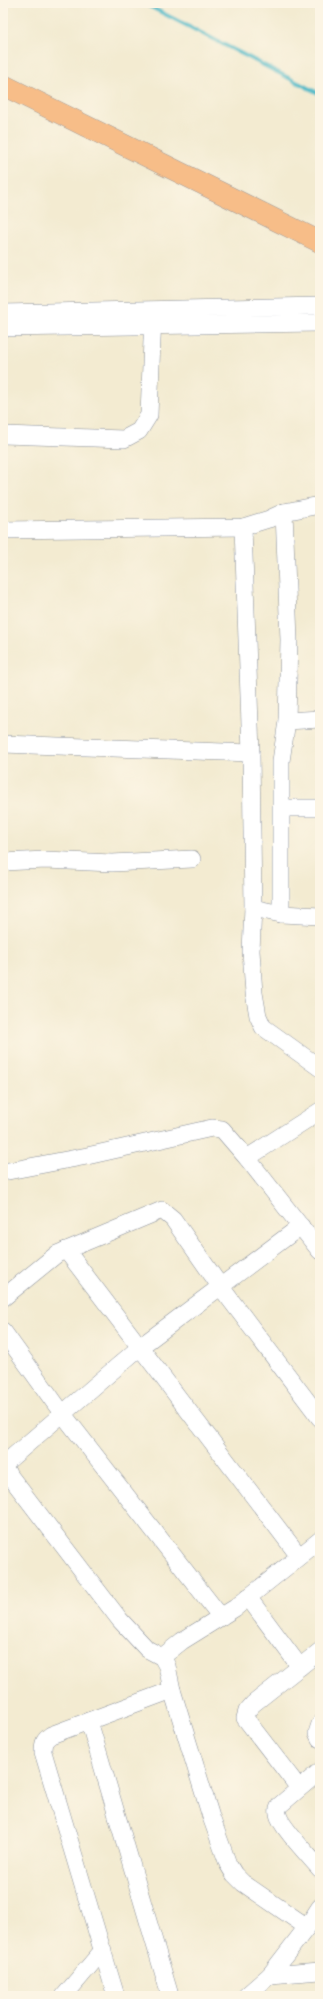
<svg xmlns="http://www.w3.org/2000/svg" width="323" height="1999" viewBox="0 0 323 1999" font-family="'Old Standard TT',serif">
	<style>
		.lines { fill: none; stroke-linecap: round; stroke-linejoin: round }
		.stream { stroke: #4db9c8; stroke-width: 4 }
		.minor-casing { stroke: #878d98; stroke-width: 18 }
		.major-casing { stroke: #878d98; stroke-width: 22 }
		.minor { stroke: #fff; stroke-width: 17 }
		.major { stroke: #f7bd88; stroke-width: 21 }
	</style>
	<rect width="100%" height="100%" fill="#fcf5e5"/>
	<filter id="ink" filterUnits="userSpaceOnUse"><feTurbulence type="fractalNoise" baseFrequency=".025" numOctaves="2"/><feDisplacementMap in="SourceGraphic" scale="8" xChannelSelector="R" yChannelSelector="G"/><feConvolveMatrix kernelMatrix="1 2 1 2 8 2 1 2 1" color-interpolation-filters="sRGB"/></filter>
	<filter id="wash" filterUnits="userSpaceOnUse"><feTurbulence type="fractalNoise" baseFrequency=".012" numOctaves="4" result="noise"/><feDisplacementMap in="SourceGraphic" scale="16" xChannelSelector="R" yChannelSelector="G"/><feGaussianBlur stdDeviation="0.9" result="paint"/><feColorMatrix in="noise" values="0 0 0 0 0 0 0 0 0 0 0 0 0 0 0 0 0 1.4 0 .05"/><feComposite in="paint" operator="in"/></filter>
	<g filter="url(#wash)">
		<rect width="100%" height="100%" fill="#f3ebd1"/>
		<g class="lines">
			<polyline class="stream" points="143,3 320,94"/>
		</g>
	</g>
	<g filter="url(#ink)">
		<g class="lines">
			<defs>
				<g id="minor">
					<polyline points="3,313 320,306"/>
					<polyline points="3,328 320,323"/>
					<polyline points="3,435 124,439 139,431 149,415 153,315"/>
					<polyline points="243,527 251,753 253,908 251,951 254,993 258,1016 263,1027 320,1068"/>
					<polyline points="3,530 243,527 269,519 284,512 320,505"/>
					<polyline points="287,721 320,719"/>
					<polyline points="3,744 251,753"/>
					<polyline points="282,808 320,808"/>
					<polyline points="3,862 46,860 112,863 192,859"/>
					<polyline points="253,908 281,914 320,916"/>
					<polyline points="281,914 281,761 287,721 289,640 284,512"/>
					<polyline points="247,1158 320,1111"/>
					<polyline points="3,1172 87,1156 212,1128 222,1129 247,1158 320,1251"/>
					<polyline points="66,1250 299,1556"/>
					<polyline points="3,1298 57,1254 162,1210 173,1219 220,1286 320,1418"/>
					<polyline points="3,1331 62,1413 221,1617"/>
					<polyline points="3,1465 140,1347 301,1226"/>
					<polyline points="3,1467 120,1620 147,1649 162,1657 167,1666 172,1690 211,1817 228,1864 234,1874 243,1883 307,1927"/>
					<polyline points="248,1597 300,1667"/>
					<polyline points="162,1657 182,1641 235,1608 320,1540"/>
					<polyline points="89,1721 169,1992"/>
					<polyline points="320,1724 317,1733 320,1739"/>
					<path d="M 320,1771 L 280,1805 C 278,1808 277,1810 278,1814 C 280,1826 310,1857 320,1869"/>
					<polyline points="299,1788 245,1718 247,1711 253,1704 320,1651"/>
					<polyline points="270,1975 320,1971"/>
					<polyline points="64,1996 103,1950"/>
					<path d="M 116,1996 L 43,1752 C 43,1743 44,1740 51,1735 L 172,1690"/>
					<polyline points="246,1996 270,1975 307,1927 320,1907"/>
				</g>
				<polyline id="major" points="3,85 320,242"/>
			</defs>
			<use href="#minor" class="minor-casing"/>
			<use href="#major" class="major-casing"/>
			<use href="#minor" class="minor"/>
			<use href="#major" class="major"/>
		</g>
	</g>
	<rect width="323" height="1999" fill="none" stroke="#fcf5e5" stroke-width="16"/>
</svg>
